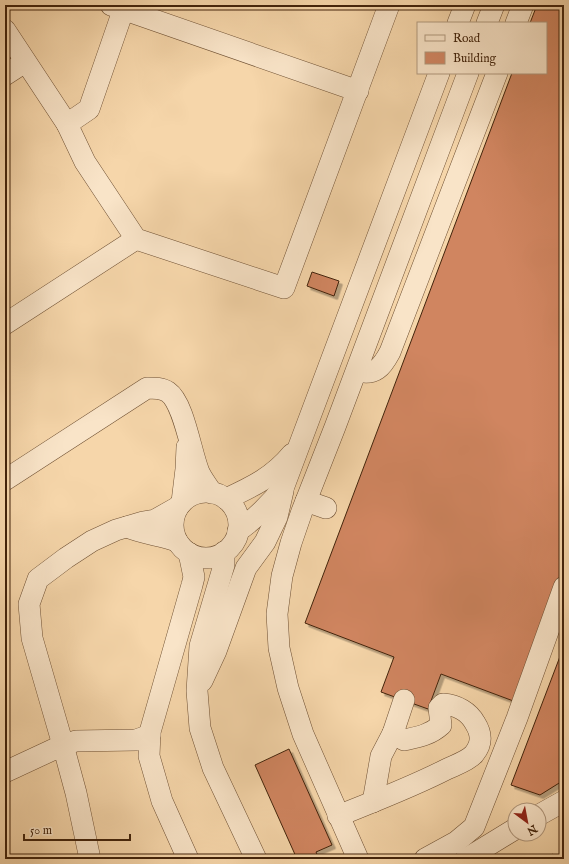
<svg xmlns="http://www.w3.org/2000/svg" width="569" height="864" viewBox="0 0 569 864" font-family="'IM FELL English',serif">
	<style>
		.building { fill: #d08561; stroke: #42230b; filter: url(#shadow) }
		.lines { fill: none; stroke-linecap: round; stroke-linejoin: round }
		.minor-casing { stroke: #6f5033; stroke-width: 22 }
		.minor { stroke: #f9e4c8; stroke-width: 21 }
	</style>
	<defs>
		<filter id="shadow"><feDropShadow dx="3.5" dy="3.5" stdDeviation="0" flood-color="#0004"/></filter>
	</defs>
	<rect width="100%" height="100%" fill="#f6d6aa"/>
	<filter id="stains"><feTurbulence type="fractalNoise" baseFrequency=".005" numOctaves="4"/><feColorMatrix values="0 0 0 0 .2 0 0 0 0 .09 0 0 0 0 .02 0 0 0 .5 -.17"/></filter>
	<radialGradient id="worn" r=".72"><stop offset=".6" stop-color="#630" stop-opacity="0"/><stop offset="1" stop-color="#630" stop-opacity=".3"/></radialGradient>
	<g class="building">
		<polygon points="537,5 564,5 564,575 516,702 441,674 428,709 381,692 394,657 305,623 512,73 546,73 546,23 530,23"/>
		<polygon points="312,272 339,281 334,296 307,286"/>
		<polygon points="564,646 564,780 540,795 511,785"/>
		<polygon points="289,749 332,845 316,852 319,859 297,859 255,765"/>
		<polygon points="553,854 556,859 545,859"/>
	</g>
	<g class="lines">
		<defs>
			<g id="minor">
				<polyline points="111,5 358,91"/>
				<polyline points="458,23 465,5"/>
				<polyline points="487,23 494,5"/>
				<polyline points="516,23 523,5"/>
				<polyline points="5,30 67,124 85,162 136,239 284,288 389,5"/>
				<polyline points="5,75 25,62"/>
				<polyline points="67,124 89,109 125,5"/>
				<polyline points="5,324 136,239"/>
				<path d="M 357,371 C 375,376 382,367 390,352 L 497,73"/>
				<path d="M 5,480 L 147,388 C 155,388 162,388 168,392 C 184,403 191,453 199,472 C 202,479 208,486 212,493"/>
				<circle cx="206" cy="525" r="33"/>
				<path d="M 226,499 C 252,487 273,477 292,454"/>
				<polyline points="306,501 326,508"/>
				<polyline points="182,502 186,469 187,447"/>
				<path d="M 127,527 C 143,534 160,535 177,541"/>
				<path d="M 238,531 C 256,518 271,504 284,486 L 439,73"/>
				<polyline points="224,552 224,565 200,646 197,691 200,728 213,768 256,859"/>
				<polyline points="202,681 216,651 246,568 265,542 277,517 283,491"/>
				<polyline points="150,735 136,740 76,741 63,745 32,638 29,604 38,579 66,558 92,541 116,530 143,522 155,520 178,507"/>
				<polyline points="5,772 63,745 76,793 90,859"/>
				<polyline points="373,802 381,756 393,733"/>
				<polyline points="539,815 564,801"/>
				<path d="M 338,816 C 375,801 412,787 447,769 C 455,765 468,761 474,754 C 482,744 482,734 475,723 C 469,712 457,705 443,704 L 439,708 L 441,725 C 430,735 418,737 404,740 L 393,733 L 404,700"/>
				<polyline points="188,859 162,801 149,756 150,732 192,585 194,577 189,553"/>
				<polyline points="358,859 303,734 288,688 279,648 277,614 282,576 291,543 302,511 335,427 468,73"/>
				<polyline points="425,859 456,842 474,827 517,718 564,587"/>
				<polyline points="466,859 515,829"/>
			</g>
		</defs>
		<use href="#minor" class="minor-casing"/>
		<use href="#minor" class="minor"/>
	</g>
	<rect width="569" height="864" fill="none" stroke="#f6d6aa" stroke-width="20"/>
	<rect x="6" y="6" width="557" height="852" fill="none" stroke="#42230b" stroke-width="2"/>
	<rect x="10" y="10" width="549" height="844" fill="none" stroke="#42230b"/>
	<rect x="417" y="22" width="130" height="52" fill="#f9e4c8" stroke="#b0977c"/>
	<rect x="425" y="35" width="20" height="6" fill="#f9e4c8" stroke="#b0977c"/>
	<text x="453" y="42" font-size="12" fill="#42230b">Road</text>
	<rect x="425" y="52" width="20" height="12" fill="#d08561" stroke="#b0977c"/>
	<text x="453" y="62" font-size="12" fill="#42230b">Building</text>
	<g transform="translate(527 822) rotate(148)"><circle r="19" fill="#f9e4c8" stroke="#b0977c"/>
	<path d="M0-3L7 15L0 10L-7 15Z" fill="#8f2418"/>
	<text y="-6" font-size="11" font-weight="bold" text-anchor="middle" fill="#42230b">N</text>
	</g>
	<path d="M24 834v6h106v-6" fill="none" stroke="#42230b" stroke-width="2"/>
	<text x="30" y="834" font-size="12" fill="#42230b" stroke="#f9e4c8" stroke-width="3" paint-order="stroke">50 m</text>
	<rect width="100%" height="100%" filter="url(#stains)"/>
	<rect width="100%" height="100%" fill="url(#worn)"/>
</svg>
